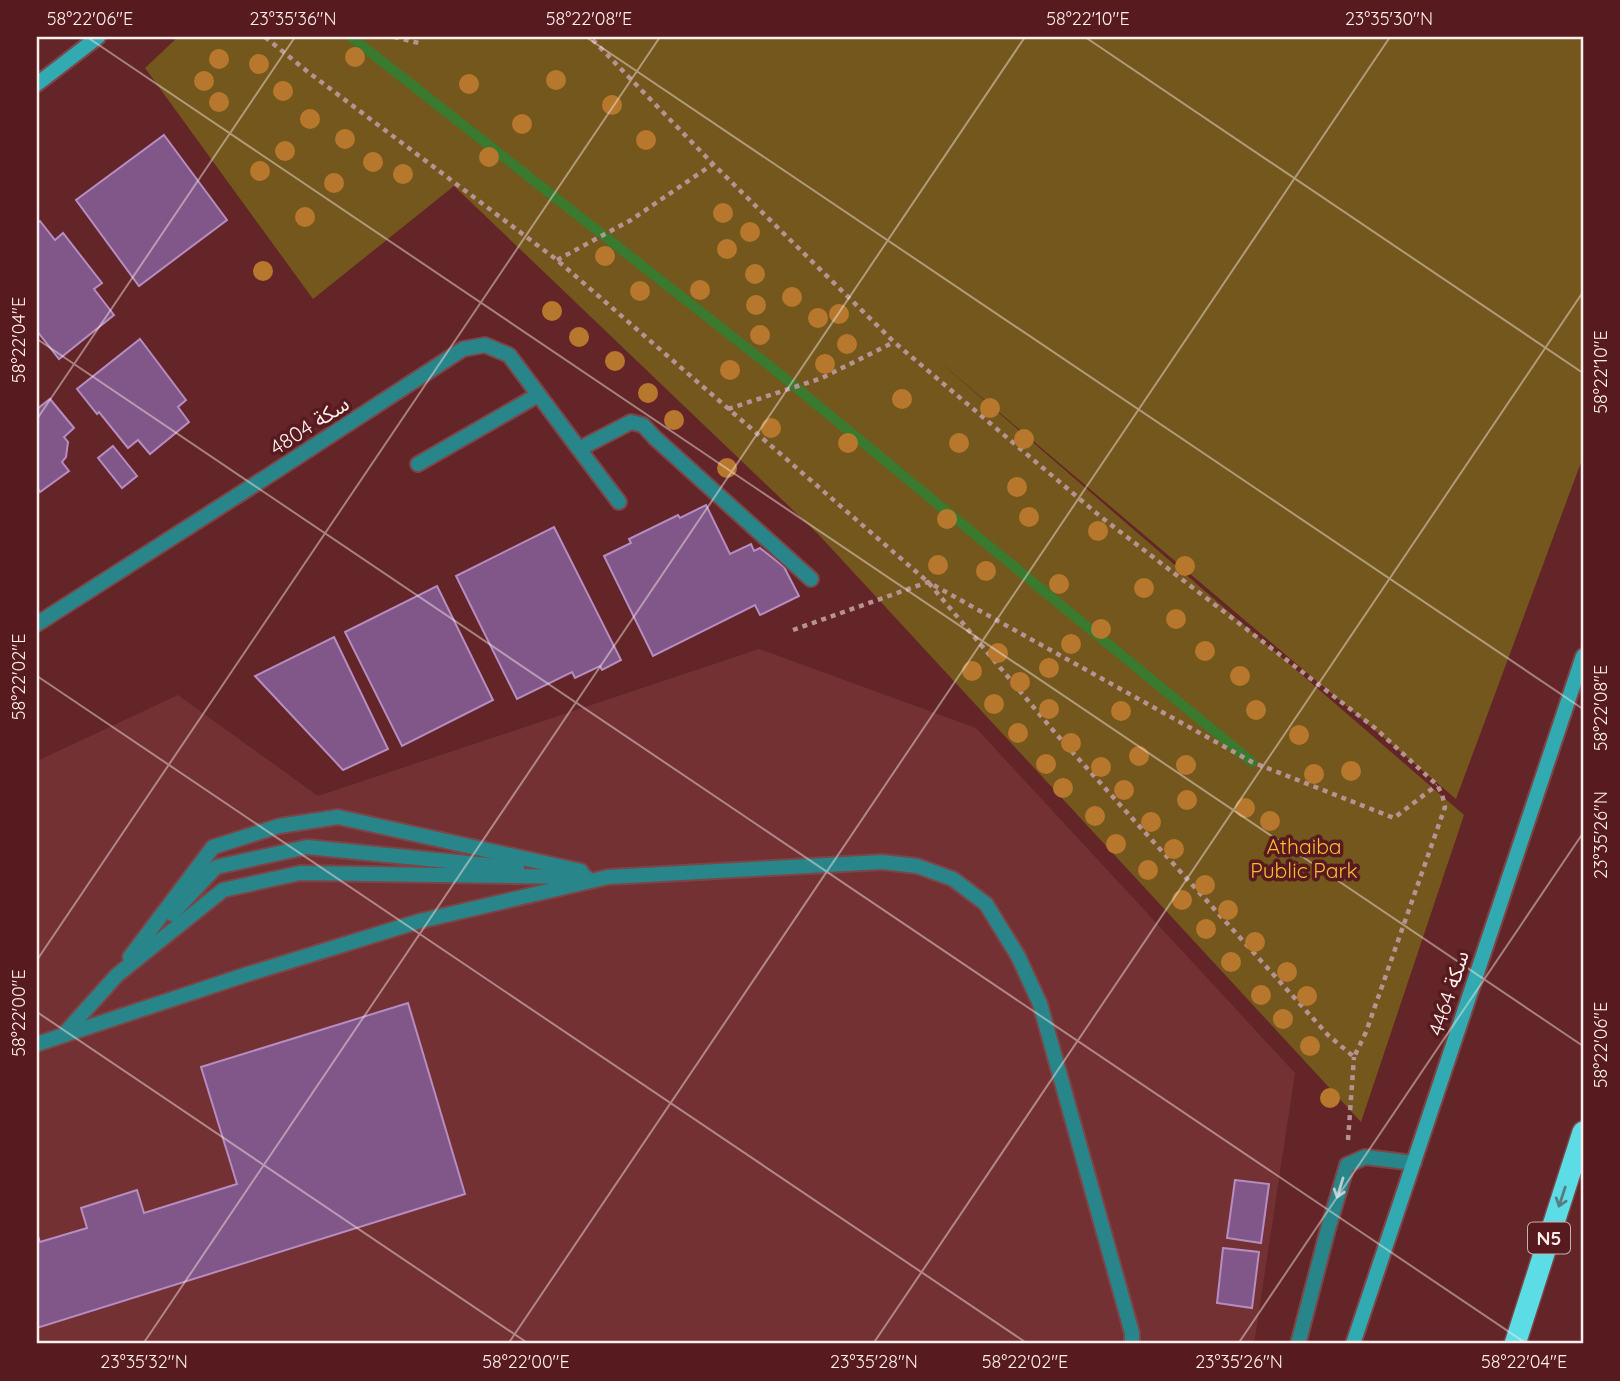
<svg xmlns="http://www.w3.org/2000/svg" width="1620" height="1381" viewBox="0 0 1620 1381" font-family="Quicksand,'Noto Sans Arabic',sans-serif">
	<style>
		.built { fill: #743134 }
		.green { fill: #74571d }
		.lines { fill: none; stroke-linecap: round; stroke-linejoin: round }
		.stream { stroke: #3a7a2f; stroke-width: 10 }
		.building { fill: #805788; stroke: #b78cc0; stroke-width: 2 }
		.lane-casing { stroke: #7c4547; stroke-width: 18 }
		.street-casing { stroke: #7c4547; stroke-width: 18 }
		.secondary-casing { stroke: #7c4547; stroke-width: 18 }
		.highway-casing { stroke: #7c4547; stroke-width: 24 }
		.path { stroke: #b79292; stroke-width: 4.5; stroke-dasharray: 5 5; stroke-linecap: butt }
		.lane { stroke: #28868b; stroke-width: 14 }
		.street { stroke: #28868b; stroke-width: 14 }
		.secondary { stroke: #32aab1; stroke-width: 14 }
		.highway { stroke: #5cdce4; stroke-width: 21 }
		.tree { fill: #b7782e }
		.oneway { stroke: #bdcecf }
		.oneway2 { stroke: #5a7b81 }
		.ticks { fill: none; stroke: #fdedec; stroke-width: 2; stroke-opacity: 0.45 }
		.labels { text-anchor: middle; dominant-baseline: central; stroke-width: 7; stroke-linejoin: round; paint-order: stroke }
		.shield { fill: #571a1e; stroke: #cbaeae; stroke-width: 2 }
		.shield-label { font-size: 19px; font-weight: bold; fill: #fdedec }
		.street-label { font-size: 21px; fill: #fdedec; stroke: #571a1e }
		.park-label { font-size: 21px; fill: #fbbb33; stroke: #571a1e }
		.neatline { fill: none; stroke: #fdedec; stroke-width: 2.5 }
		.ticks-label { font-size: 18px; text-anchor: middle; fill: #fdedec }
	</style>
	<rect width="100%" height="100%" fill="#632527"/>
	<polygon class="built" points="759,649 976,728 1295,1073 1254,1344 37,1344 37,761 178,695 318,796"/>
	<polygon class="green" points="178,37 1583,37 1583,457 1456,799 934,357 1464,815 1361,1122 819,535 454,186 313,299 145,68"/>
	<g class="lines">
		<polyline class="stream" points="351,37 771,367 1252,762"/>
	</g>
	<g class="building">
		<polygon points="164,135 227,220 139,286 76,200"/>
		<polygon points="40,221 55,240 63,233 102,283 94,289 114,315 59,359 37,331 37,223"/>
		<polygon points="140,339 186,400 178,407 189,422 150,454 138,440 128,448 99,412 97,414 77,389"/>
		<polygon points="50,399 74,428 64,437 68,442 66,457 62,462 69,471 40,492 37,487 37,409"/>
		<polygon points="113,446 137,476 122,488 98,458"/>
		<polygon points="706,505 730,554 751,544 754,551 760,548 784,567 799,596 760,615 755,605 653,656 604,556 631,543 629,539 678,515 680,518"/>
		<polygon points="554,527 621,660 602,670 600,666 575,678 572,672 517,699 456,576"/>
		<polygon points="437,586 493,700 402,746 345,632"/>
		<polygon points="334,637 388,749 343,770 255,676"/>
		<polygon points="408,1003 465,1194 37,1328 37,1233 40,1242 87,1228 81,1208 137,1190 144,1213 237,1184 201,1067"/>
		<polygon points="1235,1180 1269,1184 1261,1243 1227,1238"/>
		<polygon points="1223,1248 1259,1252 1252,1308 1217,1303"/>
	</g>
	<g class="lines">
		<defs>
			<g id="lane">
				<polyline points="418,464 538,395"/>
				<polyline points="619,502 579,449 631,422 643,425 655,438 811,579"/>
				<polyline points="172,914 216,867 307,847 517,868"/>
				<polyline points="130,957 213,847 279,826 338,817 581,871"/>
				<polyline points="65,1033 117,975 223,890 300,873 586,877"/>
				<polyline points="37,1044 245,975 420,921 608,877 882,862 917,866 953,879 986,904 1018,956 1040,1004 1132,1333 1132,1344"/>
				<polyline points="1298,1344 1328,1229 1347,1165 1365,1157 1414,1163"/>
			</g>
			<polyline id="street" points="37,624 268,476 463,349 485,345 509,355 579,449"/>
			<g id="secondary">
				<polyline points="37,84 98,37"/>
				<polyline points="1353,1344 1583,656"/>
			</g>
			<polyline id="highway" points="1515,1344 1583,1132"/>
		</defs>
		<use href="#lane" class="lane-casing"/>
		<use href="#street" class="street-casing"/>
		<use href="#secondary" class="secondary-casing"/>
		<use href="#highway" class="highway-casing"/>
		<g class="path">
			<polyline points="265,37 308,72 557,260 928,582 1057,735 1328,1035 1354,1057 1366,1032 1445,807 1442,794 1437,785 1375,728 1101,517 894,342 713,164 590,37"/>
			<polyline points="394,37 423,44"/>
			<polyline points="557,260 631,220 713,164"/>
			<polyline points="728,409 822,378 894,342"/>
			<polyline points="793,630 928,582 1252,762 1394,818 1437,785"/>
			<polyline points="1348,1140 1354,1057"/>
		</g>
		<use href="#lane" class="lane"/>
		<use href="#street" class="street"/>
		<use href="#secondary" class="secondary"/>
		<use href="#highway" class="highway"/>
	</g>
	<g class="tree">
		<circle cx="355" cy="57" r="10"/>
		<circle cx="219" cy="59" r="10"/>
		<circle cx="259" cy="64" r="10"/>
		<circle cx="556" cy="80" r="10"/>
		<circle cx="204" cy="81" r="10"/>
		<circle cx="469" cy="84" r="10"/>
		<circle cx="283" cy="91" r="10"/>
		<circle cx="219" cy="102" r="10"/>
		<circle cx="612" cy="105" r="10"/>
		<circle cx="310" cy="119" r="10"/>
		<circle cx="522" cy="124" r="10"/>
		<circle cx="345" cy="139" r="10"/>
		<circle cx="646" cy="140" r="10"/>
		<circle cx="285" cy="151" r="10"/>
		<circle cx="489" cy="157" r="10"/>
		<circle cx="373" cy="162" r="10"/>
		<circle cx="260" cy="171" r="10"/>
		<circle cx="403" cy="174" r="10"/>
		<circle cx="334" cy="183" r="10"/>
		<circle cx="723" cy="213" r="10"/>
		<circle cx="305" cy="217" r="10"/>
		<circle cx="750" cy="232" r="10"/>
		<circle cx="727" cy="249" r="10"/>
		<circle cx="605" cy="256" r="10"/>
		<circle cx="263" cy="271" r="10"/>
		<circle cx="755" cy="274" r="10"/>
		<circle cx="700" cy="290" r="10"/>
		<circle cx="640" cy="291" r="10"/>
		<circle cx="792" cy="297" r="10"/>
		<circle cx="756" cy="305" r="10"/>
		<circle cx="552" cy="311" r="10"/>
		<circle cx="839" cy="314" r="10"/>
		<circle cx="818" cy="318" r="10"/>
		<circle cx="760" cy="335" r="10"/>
		<circle cx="579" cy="337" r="10"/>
		<circle cx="847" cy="344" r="10"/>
		<circle cx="615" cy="361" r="10"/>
		<circle cx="825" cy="364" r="10"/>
		<circle cx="730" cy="370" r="10"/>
		<circle cx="648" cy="393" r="10"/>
		<circle cx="902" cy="399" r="10"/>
		<circle cx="990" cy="408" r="10"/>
		<circle cx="674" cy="420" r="10"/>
		<circle cx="771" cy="428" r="10"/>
		<circle cx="1024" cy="439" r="10"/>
		<circle cx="848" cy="443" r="10"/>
		<circle cx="959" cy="443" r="10"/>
		<circle cx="727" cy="468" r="10"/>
		<circle cx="1017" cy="487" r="10"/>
		<circle cx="1029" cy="517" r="10"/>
		<circle cx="947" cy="519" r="10"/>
		<circle cx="1098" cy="531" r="10"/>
		<circle cx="938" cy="565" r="10"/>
		<circle cx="1185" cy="566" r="10"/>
		<circle cx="986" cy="571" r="10"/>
		<circle cx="1059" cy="584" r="10"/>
		<circle cx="1144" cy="588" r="10"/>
		<circle cx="1176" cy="619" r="10"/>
		<circle cx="1101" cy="629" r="10"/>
		<circle cx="1071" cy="644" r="10"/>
		<circle cx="1205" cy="651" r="10"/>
		<circle cx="998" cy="653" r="10"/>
		<circle cx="1049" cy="668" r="10"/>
		<circle cx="972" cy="671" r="10"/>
		<circle cx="1240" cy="676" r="10"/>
		<circle cx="1020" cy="682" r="10"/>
		<circle cx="994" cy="704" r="10"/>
		<circle cx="1049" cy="709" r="10"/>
		<circle cx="1256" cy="710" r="10"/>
		<circle cx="1121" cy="711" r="10"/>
		<circle cx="1018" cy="733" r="10"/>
		<circle cx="1299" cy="735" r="10"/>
		<circle cx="1071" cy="743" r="10"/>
		<circle cx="1139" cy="756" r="10"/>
		<circle cx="1046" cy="764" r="10"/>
		<circle cx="1186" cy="765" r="10"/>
		<circle cx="1101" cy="767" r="10"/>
		<circle cx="1351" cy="771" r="10"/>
		<circle cx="1314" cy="774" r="10"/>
		<circle cx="1063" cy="788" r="10"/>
		<circle cx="1124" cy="790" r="10"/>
		<circle cx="1187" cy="800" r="10"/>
		<circle cx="1245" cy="808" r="10"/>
		<circle cx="1095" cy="816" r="10"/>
		<circle cx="1270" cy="821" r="10"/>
		<circle cx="1151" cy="822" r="10"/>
		<circle cx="1116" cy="844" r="10"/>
		<circle cx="1174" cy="849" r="10"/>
		<circle cx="1148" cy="870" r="10"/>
		<circle cx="1205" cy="885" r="10"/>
		<circle cx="1182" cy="900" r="10"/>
		<circle cx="1228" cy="910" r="10"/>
		<circle cx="1206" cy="929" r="10"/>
		<circle cx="1255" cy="942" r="10"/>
		<circle cx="1231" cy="962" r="10"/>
		<circle cx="1287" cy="972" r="10"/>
		<circle cx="1261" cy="995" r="10"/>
		<circle cx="1307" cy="996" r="10"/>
		<circle cx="1283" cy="1019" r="10"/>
		<circle cx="1310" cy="1046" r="10"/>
		<circle cx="1330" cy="1098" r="10"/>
	</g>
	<defs><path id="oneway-shaft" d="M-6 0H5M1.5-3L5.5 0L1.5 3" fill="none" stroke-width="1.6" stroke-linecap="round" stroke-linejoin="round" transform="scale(1.75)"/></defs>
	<use class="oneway" href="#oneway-shaft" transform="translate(1340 1188) rotate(107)"/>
	<use class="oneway2" href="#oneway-shaft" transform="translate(1562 1197) rotate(108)"/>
	<path class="ticks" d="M 87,37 L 1583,1046M 586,37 L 1583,709M 1085,37 L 1583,373M 37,339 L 1527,1344M 37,419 L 295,37M 37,676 L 1028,1344M 37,960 L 660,37M 37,1012 L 529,1344M 143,1344 L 1025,37M 508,1344 L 1390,37M 873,1344 L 1583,292M 1238,1344 L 1583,833"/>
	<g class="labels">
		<rect class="shield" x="1528" y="1222.5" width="42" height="31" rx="5"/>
		<g class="shield-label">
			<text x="1549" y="1238">N5</text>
		</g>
		<g class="street-label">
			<text transform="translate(309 425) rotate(-33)">سكة 4804</text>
			<text transform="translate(1448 993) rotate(-72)">سكة 4464</text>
		</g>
		<g class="park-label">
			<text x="1304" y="846">Athaiba<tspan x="1304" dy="24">Public Park</tspan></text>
		</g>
	</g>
	<rect width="1620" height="1381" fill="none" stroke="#571a1e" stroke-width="77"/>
	<rect x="38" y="38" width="1544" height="1304" class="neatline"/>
	<g class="ticks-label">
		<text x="90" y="25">58°22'06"E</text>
		<text x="293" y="25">23°35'36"N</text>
		<text x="589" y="25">58°22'08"E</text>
		<text x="1088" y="25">58°22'10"E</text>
		<text x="1389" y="25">23°35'30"N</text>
		<text transform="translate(19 340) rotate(-90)" y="6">58°22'04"E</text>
		<text transform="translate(1601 372) rotate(-90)" y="6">58°22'10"E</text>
		<text transform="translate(19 677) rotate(-90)" y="6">58°22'02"E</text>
		<text transform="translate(1601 708) rotate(-90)" y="6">58°22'08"E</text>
		<text transform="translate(1601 835) rotate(-90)" y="6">23°35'26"N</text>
		<text transform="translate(19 1013) rotate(-90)" y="6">58°22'00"E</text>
		<text transform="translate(1601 1045) rotate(-90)" y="6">58°22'06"E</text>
		<text x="144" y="1368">23°35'32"N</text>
		<text x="526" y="1368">58°22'00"E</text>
		<text x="874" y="1368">23°35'28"N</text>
		<text x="1025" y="1368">58°22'02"E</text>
		<text x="1239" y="1368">23°35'26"N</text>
		<text x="1524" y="1368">58°22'04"E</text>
	</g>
</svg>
